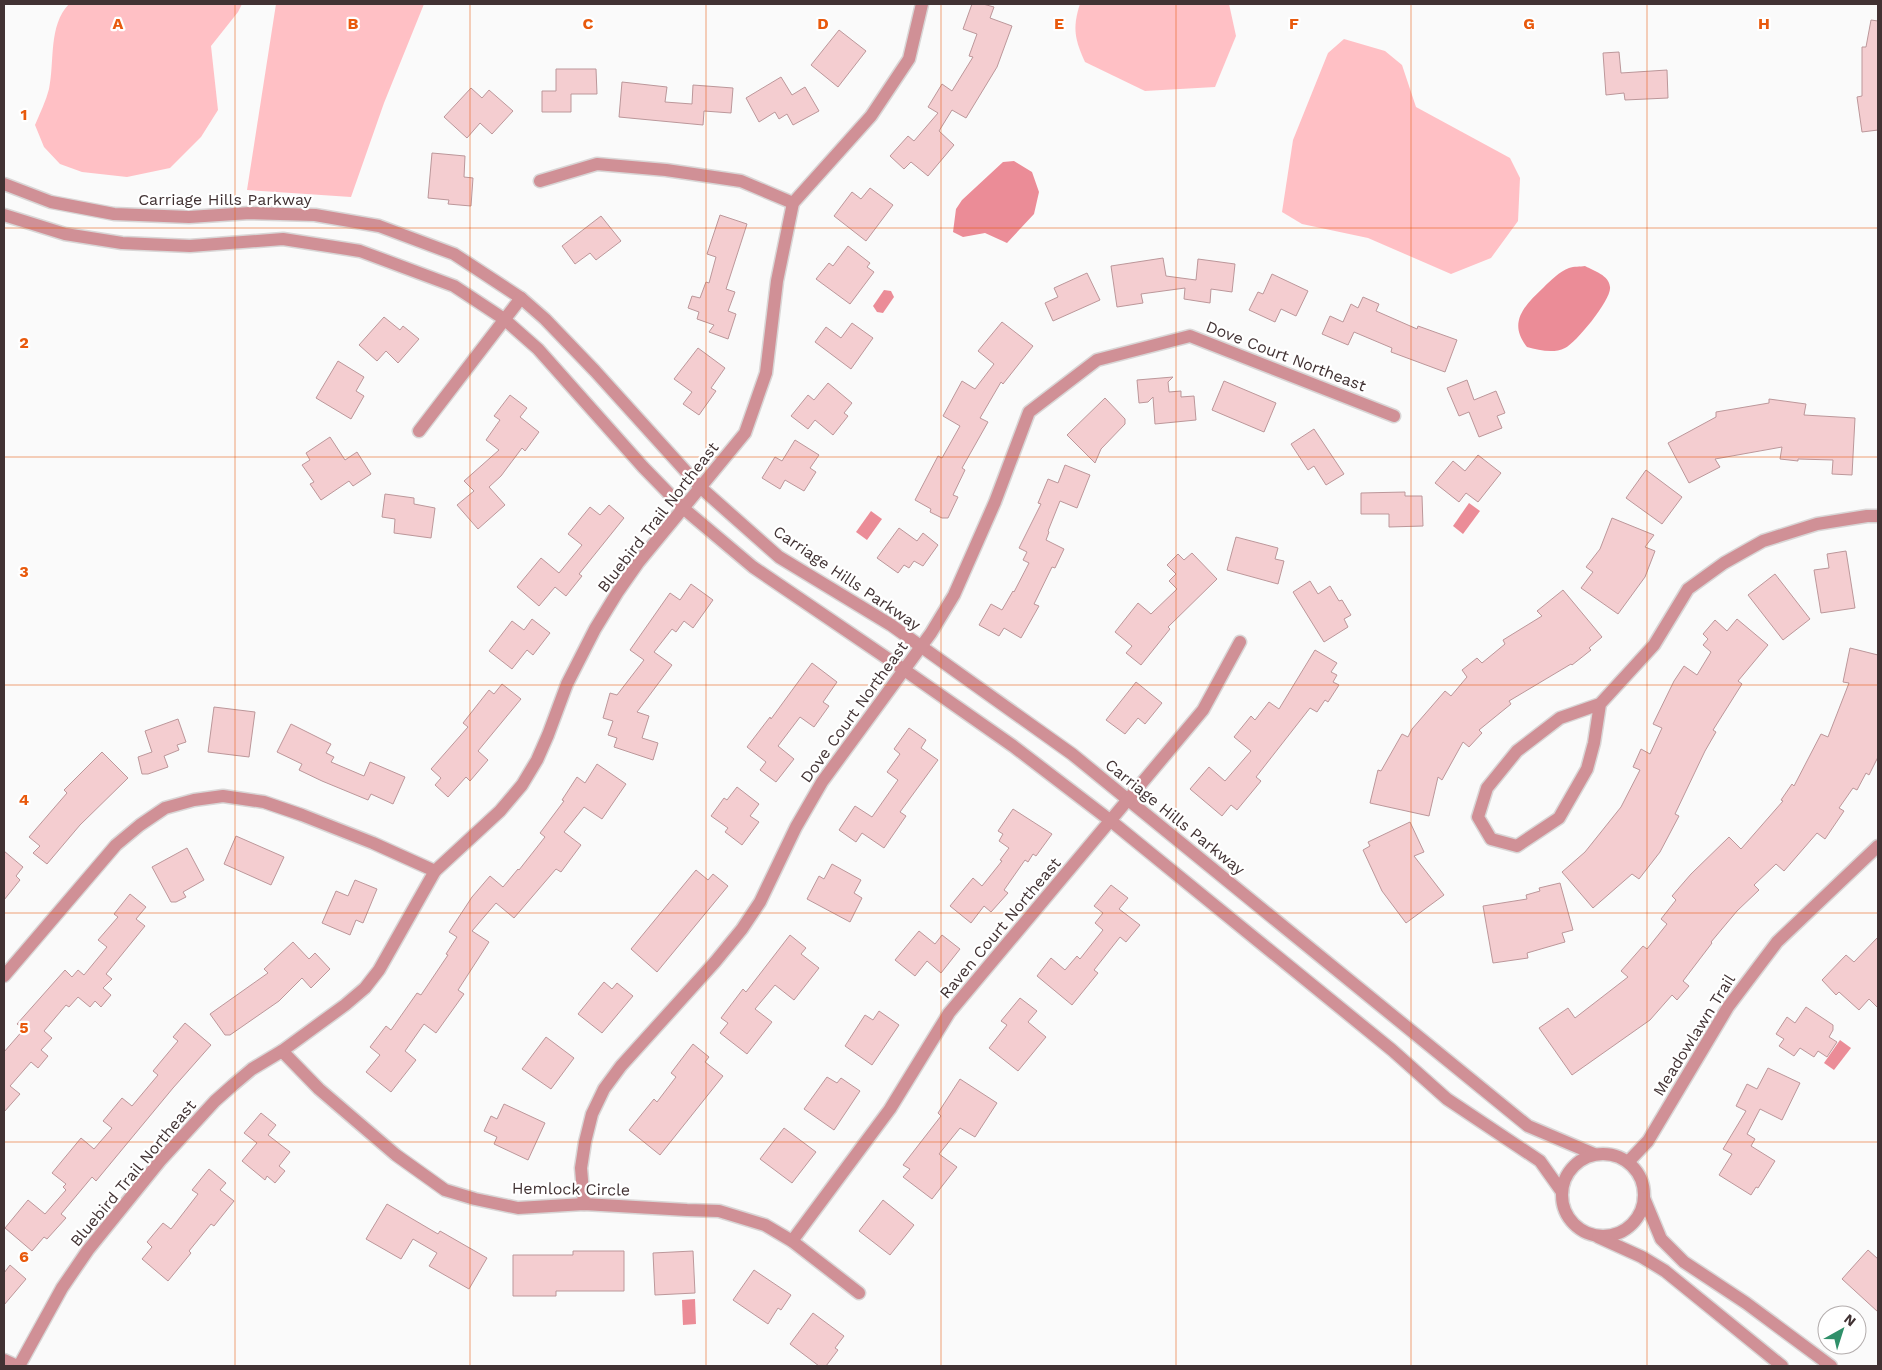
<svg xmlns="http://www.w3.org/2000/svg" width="1882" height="1370" viewBox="0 0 1882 1370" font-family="'Work Sans',sans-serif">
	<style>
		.green { fill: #ffc0c5 }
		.water { fill: #eb8c97 }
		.building { fill: #f4cdd0; stroke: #bc979a }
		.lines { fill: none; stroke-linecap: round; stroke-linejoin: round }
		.minor-casing { stroke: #d9d6d6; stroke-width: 15 }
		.minor { stroke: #d09096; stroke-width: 12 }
		.grid { fill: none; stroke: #e8590c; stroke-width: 1; stroke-opacity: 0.55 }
		.labels { text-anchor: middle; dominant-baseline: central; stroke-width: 4.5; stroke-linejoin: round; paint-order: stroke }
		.street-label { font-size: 16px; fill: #413233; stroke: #fff }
		.grid-label { font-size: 16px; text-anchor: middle; font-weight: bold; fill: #e8590c; stroke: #fff; stroke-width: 4.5; stroke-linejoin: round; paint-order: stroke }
	</style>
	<rect width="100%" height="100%" fill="#fafafa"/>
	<g class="green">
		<path d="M 69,4 L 242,4 L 238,12 L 211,46 L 218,110 L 201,137 L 170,168 L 127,177 L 82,172 L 60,164 L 44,147 L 35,125 C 40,113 46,101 49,89 C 55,61 48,26 69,4 Z"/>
		<polygon points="276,4 424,4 384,103 351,197 247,190"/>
		<path d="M 1080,4 L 1229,4 L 1236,36 L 1215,87 L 1145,91 L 1085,62 C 1075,40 1072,28 1080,4 Z"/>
		<polygon points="1344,39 1385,51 1402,65 1416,107 1510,158 1520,178 1518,221 1491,258 1451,274 1368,238 1302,224 1282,212 1293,140 1328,53"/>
	</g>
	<g class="water">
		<polygon points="1014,161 1032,172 1039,192 1034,214 1007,243 985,233 963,237 953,232 956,209 962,200 1003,162"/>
		<path d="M 1585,266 C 1594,271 1609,275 1610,287 C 1612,299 1576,343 1565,348 C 1553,354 1539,350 1527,347 C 1507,322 1525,305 1544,287 C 1550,281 1560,271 1569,268 C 1574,266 1580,267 1585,266 Z"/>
		<polygon points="884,290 891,291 894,297 883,313 877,312 873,306"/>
		<polygon points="1469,503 1480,511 1463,534 1453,526"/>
		<polygon points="871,511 882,519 867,540 856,532"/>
		<polygon points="1840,1040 1851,1048 1834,1070 1824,1063"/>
		<polygon points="695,1299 696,1324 683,1325 682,1300"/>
	</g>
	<g class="building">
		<polygon points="972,4 983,4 994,7 990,18 1012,26 997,67 966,118 952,110 939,131 954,145 928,176 911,162 904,169 890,156 908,136 914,141 938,113 928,107 942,84 952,91 973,57 969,56 977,34 963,29"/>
		<polygon points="1871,20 1878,21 1878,130 1862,132 1857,97 1862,96 1862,47 1866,47"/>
		<polygon points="839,30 866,51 838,87 811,65"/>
		<polygon points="1619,52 1621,73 1667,70 1668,98 1625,100 1624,93 1606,95 1603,53"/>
		<polygon points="556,69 596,69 597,94 571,94 571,112 542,112 542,91 556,91"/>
		<polygon points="781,77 792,95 805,87 819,111 793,125 787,114 779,119 775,112 759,122 746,98"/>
		<polygon points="622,82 667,87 665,102 692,104 693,85 733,88 731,113 704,111 703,125 619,117"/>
		<polygon points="471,88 482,98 489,90 513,111 492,134 480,123 467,138 444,117"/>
		<polygon points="432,153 465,156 464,177 473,178 471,206 448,204 449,200 428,198"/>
		<polygon points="870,188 893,205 866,241 834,216 852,192 861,199"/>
		<polygon points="720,215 747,224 726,289 735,292 728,311 736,314 728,339 709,332 714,325 697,319 699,312 688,308 692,296 700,298 706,282 709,283 716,257 707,254"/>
		<polygon points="601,216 621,241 596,260 590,253 575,264 562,246"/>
		<polygon points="848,246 870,263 867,267 874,272 850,304 816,279 829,263 833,266"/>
		<polygon points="1163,258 1166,276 1196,280 1198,259 1235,264 1232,292 1211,289 1210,303 1184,299 1185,288 1141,294 1143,303 1117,307 1111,266"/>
		<polygon points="1087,273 1100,300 1053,321 1045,303 1058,297 1054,288"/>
		<polygon points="1272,274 1308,291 1296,316 1281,309 1275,322 1249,310 1258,292 1263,294"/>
		<polygon points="1363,297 1379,304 1376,311 1417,329 1418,326 1457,340 1445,372 1391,352 1392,348 1354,332 1348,345 1322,334 1330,316 1343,322 1351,304 1358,308"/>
		<polygon points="384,317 400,330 403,326 419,339 398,363 386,351 377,361 359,345"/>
		<polygon points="1002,322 1033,346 1003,384 1001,382 980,418 988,422 962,468 965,470 953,495 958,497 948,518 942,518 930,512 931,509 915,500 938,456 942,458 960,426 943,416 962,381 975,389 994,364 978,351"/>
		<polygon points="852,323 873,338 851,369 815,342 826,327 841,338"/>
		<polygon points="698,348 725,368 711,388 716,391 699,415 683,404 692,392 674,379"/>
		<polygon points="338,361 364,377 356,391 364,396 351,419 316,398"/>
		<polygon points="1173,377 1168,382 1169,392 1181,391 1181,397 1194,396 1196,420 1155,424 1153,397 1148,402 1139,403 1137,380"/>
		<polygon points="1467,380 1474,400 1496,391 1505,413 1497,416 1502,428 1479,437 1469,412 1459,416 1447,388"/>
		<polygon points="1224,381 1276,403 1264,432 1212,410"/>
		<polygon points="828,383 852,403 844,413 848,416 833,435 815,420 808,429 791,416 808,395 814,400"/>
		<polygon points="510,395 527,408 520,417 539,432 525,451 522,448 501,476 489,487 505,505 478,529 457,505 474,491 464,481 499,450 486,440 500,420 494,416"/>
		<polygon points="1105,398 1125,419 1125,424 1101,449 1095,463 1067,435"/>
		<polygon points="1769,399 1806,404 1804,415 1855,418 1852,475 1832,474 1833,460 1798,459 1798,461 1780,459 1782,447 1715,459 1720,467 1689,483 1668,443 1716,417 1716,412 1769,403"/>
		<polygon points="1314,429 1344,474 1326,485 1314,466 1308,470 1291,444"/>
		<polygon points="330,437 345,460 357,452 371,474 353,486 349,481 321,500 310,484 314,482 302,465 310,460 306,453"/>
		<polygon points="795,440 819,455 810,468 816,472 804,491 785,480 780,489 762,478 775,457 782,461"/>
		<polygon points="1478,455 1501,473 1478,502 1466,493 1459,502 1435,483 1453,461 1465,471"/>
		<polygon points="1065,465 1090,475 1077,508 1060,501 1048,531 1049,532 1046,540 1064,549 1055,568 1052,567 1034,604 1039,606 1021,638 1004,628 999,636 979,625 991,604 1002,610 1013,591 1014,592 1029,563 1023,560 1027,552 1019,548 1041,504 1038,503 1048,479 1058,483"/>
		<polygon points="1646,470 1682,497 1662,524 1626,498"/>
		<polygon points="1405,492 1405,496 1422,496 1423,526 1389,527 1389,514 1361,514 1361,493"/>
		<polygon points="385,494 414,498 414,504 435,508 431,538 394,533 395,519 382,517"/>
		<polygon points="609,505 624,518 579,574 582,576 566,596 555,587 539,606 517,587 541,558 559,573 582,545 568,534 590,507 600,515"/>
		<polygon points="1612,518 1654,535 1645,547 1655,551 1645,577 1618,614 1581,588 1593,572 1586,567 1600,549"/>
		<polygon points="899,528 917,541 923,533 938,545 923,566 914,561 909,568 904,565 898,573 877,558"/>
		<polygon points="1236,537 1278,548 1275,559 1284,561 1278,584 1227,570"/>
		<polygon points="1846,551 1855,608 1821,613 1814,570 1829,568 1827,554"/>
		<polygon points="1192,553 1217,579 1168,627 1170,629 1141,665 1126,653 1132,646 1115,632 1138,603 1151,614 1177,589 1169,581 1176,574 1167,565 1178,554 1184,560"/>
		<polygon points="1775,574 1810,619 1783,640 1748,595"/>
		<polygon points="1310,581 1318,594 1330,586 1339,601 1342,600 1351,615 1344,619 1348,627 1324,642 1293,592"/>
		<polygon points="691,584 713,600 693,628 684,621 676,632 672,629 654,652 672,665 637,712 649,716 642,738 658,743 653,760 614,747 617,738 608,735 613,721 603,718 610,693 617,695 644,660 630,650 670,593 680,600"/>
		<polygon points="1563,590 1602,637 1589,648 1591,650 1572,665 1571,664 1509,701 1511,704 1479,730 1482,733 1469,747 1463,742 1442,780 1438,777 1429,816 1370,803 1378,770 1381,771 1402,734 1408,737 1412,729 1445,691 1451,696 1467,677 1462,670 1477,658 1482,663 1505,644 1503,640 1542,616 1537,611"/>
		<polygon points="532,619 550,633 533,655 527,650 512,669 489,651 512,621 524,630"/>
		<polygon points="1737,619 1768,645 1738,681 1742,684 1713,730 1716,732 1705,751 1675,814 1679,816 1660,852 1639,879 1632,874 1593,908 1562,872 1585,852 1621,807 1640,770 1633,767 1641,749 1650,754 1662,728 1653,724 1674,681 1684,666 1697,675 1711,652 1703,645 1708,639 1703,634 1715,620 1727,631"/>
		<polygon points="1850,648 1878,655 1878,757 1869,775 1866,773 1857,790 1853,788 1839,808 1844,811 1825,839 1817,833 1784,871 1776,864 1754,885 1759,890 1737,911 1711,942 1712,943 1683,981 1689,986 1677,1000 1672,995 1650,1020 1572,1075 1539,1028 1568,1008 1575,1018 1628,977 1621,971 1643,946 1647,949 1667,924 1661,919 1676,900 1672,896 1691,874 1729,837 1741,849 1783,801 1781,800 1792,784 1794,786 1821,734 1828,737 1849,683 1843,682"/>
		<polygon points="1315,650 1337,663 1331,672 1337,675 1333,682 1339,685 1328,702 1325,700 1317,712 1310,708 1256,777 1261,781 1237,810 1231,805 1222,816 1190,789 1209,767 1225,781 1251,751 1234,737 1251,716 1255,720 1269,702 1279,709"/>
		<polygon points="812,663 837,682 823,702 829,706 814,727 800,717 778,746 794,759 776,782 760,770 766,762 747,747 770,717 771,719"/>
		<polygon points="1136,682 1162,703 1145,724 1138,718 1125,734 1106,720"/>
		<polygon points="502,684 521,699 478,751 488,760 470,781 466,777 448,797 435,785 441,778 431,769 468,727 463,723 489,690 494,694"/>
		<polygon points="214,707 255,712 249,757 208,752"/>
		<polygon points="178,719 186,742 177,745 179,750 164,756 168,767 148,774 142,774 138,757 152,752 145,731"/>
		<polygon points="291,724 331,744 326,753 334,757 331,762 364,776 370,762 405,777 393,804 371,794 368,800 322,781 299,770 302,764 277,752"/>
		<polygon points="909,728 926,740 921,748 938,760 900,812 906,816 884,848 862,833 856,842 839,830 855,806 872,817 898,780 887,772 900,754 894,749"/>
		<polygon points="102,752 128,778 80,825 47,864 33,853 40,846 29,837 67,793 64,790"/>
		<polygon points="597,764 626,784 602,819 584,807 564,832 581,845 561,872 556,869 514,918 496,903 472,931 489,942 458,990 464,994 436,1033 424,1024 405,1051 416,1060 391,1092 366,1072 380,1055 370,1047 386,1026 391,1030 417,993 421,995 448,955 446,954 457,937 449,932 472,897 490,876 503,887 518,869 519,870 545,837 540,833 564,801 562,800 577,777 585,783"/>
		<polygon points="737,787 759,804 750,816 759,822 742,845 725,832 728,828 711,816 724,798 727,800"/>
		<polygon points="1013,809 1052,834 1036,856 1033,854 1028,862 1025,860 1004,890 1008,893 991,912 984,906 971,923 950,906 973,878 982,886 1002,861 1000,860 1009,848 999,841 1003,834 998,831"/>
		<polygon points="1410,822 1424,852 1414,856 1444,895 1406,923 1382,891 1363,850 1370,846 1368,842"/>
		<polygon points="236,836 284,857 271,885 224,864"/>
		<polygon points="187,848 204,880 183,892 186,897 176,902 171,902 152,867"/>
		<polygon points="4,851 23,867 16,876 20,880 4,900"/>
		<polygon points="832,864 861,880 854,893 862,898 850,922 807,899 819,876 824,879"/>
		<polygon points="696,870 708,880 713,874 728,886 657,972 631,949"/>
		<polygon points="355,880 377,889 363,923 356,920 350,935 322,923 336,891 348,896"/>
		<polygon points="1560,883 1573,930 1562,933 1565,942 1527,953 1528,958 1493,963 1483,906 1527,899 1526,895 1540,891 1539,888"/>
		<polygon points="1111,885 1128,898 1119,909 1140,925 1126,942 1120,937 1094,970 1098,973 1072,1005 1037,976 1051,958 1065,970 1077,956 1080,959 1103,930 1095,923 1103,913 1094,906"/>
		<polygon points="130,894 146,907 136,919 145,926 106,974 112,979 103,988 111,995 101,1007 95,1001 90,1007 78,997 69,1007 66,1005 44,1031 52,1038 41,1050 48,1056 38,1068 31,1062 10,1086 20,1094 4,1112 4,1052 24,1029 17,1024 65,970 72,977 78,970 84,975 107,947 98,940 118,917 114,914"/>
		<polygon points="919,931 935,944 942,935 960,949 941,973 927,961 915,976 895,960"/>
		<polygon points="790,935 806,948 801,954 819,968 794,1000 775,985 755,1009 772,1022 747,1054 720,1033 728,1023 721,1018 743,989 746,992"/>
		<polygon points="1878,937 1878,1008 1869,999 1859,1010 1839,992 1836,995 1822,980 1846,955 1854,962"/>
		<polygon points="293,942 309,959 315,953 330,969 311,988 302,978 279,1001 230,1035 225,1035 210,1014 268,973 264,969"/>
		<polygon points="604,982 612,989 617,983 633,996 602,1033 578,1014"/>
		<polygon points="1020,998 1037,1011 1028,1022 1046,1037 1018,1071 989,1048 1007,1025 1001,1021"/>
		<polygon points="1806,1007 1833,1025 1833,1030 1829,1037 1837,1042 1827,1057 1818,1051 1814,1057 1800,1048 1794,1056 1779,1046 1784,1039 1776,1034 1787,1017 1795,1023"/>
		<polygon points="879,1011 899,1025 872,1065 845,1046 865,1015 873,1020"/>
		<polygon points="185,1023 211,1045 173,1088 96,1181 92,1177 61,1214 66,1218 47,1239 44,1237 32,1251 5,1228 28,1200 45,1214 66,1190 63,1187 66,1184 52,1173 81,1138 94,1149 112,1128 103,1121 122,1098 132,1106 158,1075 153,1071 178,1041 173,1037"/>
		<polygon points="546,1037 574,1058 551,1089 522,1069"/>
		<polygon points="693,1044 709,1057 705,1062 723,1076 660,1155 629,1130 654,1099 657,1102 676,1077 671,1073"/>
		<polygon points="1768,1068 1800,1083 1782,1120 1760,1109 1747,1134 1755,1139 1751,1146 1775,1161 1758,1188 1756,1187 1751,1195 1719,1175 1732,1154 1723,1149 1746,1111 1736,1106 1747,1084 1757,1089"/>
		<polygon points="827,1077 837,1083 841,1078 860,1091 834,1130 804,1109"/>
		<polygon points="960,1079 997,1103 975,1137 960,1128 939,1154 957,1167 932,1199 903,1177 910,1169 903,1165 941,1116 938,1113"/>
		<polygon points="504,1104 545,1123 528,1160 494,1144 497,1137 484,1131 491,1116 497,1119"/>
		<polygon points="261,1113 276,1125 268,1135 290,1152 279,1166 285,1171 275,1183 267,1176 265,1180 242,1161 257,1143 244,1133"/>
		<polygon points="784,1128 816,1152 792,1183 760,1159"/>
		<polygon points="209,1169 226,1183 220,1190 234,1201 214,1226 211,1224 189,1251 191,1253 168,1281 142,1259 152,1247 147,1242 163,1223 171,1229 198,1194 192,1190"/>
		<polygon points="883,1200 914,1225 890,1255 859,1231"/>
		<polygon points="387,1204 438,1234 440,1231 487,1258 469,1289 429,1266 437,1253 413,1239 401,1259 366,1239"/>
		<polygon points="1868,1250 1878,1259 1878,1312 1842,1279"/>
		<polygon points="573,1251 624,1251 624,1291 556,1291 556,1296 513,1296 513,1255 573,1255"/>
		<polygon points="693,1251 695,1293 655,1295 653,1253"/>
		<polygon points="10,1265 26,1279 4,1305 4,1273"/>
		<polygon points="754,1270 791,1295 781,1310 778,1308 768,1324 733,1300"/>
		<polygon points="813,1313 844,1336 835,1348 838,1350 826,1366 819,1366 790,1344"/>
	</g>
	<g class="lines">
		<defs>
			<g id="minor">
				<polyline points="540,181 597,164 666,170 741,181 793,203"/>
				<polyline points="4,184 51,202 114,214 189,217 250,213 315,215 379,226 454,254 521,298 545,319 595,371 700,487 779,557 891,625 1072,754 1528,1126 1594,1154"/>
				<polyline points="4,215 65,234 122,243 190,246 283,239 360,251 454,286 504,319 538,349 643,467 683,508 753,567 903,669 1013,746 1111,821 1392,1050 1447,1099 1540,1161 1562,1192"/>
				<polyline points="419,431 521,298"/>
				<polyline points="1600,704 1594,743 1587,769 1559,818 1517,846 1491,839 1478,817 1487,788 1517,751 1560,718 1600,704 1654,645 1688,589 1724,563 1763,541 1817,524 1867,516 1878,516"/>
				<polyline points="4,976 116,845 140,825 165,808 194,800 223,796 264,802 302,815 373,843 435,871"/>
				<polyline points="282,1051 319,1089 396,1155 445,1190 475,1199 518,1208 584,1204 687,1210 719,1211 765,1225 792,1241 859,1293"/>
				<circle cx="1603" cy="1195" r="41"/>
				<polyline points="1628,1162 1648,1141 1728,1007 1777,942 1878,846"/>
				<polyline points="1644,1198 1661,1239 1684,1262 1746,1303 1831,1366"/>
				<polyline points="584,1204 581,1168 585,1142 592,1114 604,1089 621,1066 715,962 742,929 760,902 796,827 822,782 931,633 954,595 995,502 1029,412 1097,360 1190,336 1394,416"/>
				<polyline points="1598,1237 1642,1257 1665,1271 1782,1366"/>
				<polyline points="792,1241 890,1109 949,1013 1203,710 1240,642"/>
				<polyline points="4,1360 17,1366"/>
				<polyline points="19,1366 62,1288 88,1250 160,1161 215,1101 233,1085 252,1069 282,1051 345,1005 365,988 379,970 435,871 500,811 522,785 537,760 548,735 567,684 595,629 617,593 638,563 745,433 766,373 777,281 793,203 871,116 909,59 922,4"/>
			</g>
		</defs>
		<use href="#minor" class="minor-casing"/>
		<use href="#minor" class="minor"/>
	</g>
	<path class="grid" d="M 235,4 L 235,1366M 470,4 L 470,1366M 706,4 L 706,1366M 941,4 L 941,1366M 1176,4 L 1176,1366M 1411,4 L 1411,1366M 1647,4 L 1647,1366M 4,228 L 1878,228M 4,457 L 1878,457M 4,685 L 1878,685M 4,913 L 1878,913M 4,1142 L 1878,1142"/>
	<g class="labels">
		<g class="street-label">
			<text x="225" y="199">Carriage Hills Parkway</text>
			<text transform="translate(1286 356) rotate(21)">Dove Court Northeast</text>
			<text transform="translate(658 517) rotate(-52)">Bluebird Trail Northeast</text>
			<text transform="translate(847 578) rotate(34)">Carriage Hills Parkway</text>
			<text transform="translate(854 712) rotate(-54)">Dove Court Northeast</text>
			<text transform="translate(1175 817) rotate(39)">Carriage Hills Parkway</text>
			<text transform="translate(1000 928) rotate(-50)">Raven Court Northeast</text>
			<text transform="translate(1694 1035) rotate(-58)">Meadowlawn Trail</text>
			<text transform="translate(133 1173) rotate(-50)">Bluebird Trail Northeast</text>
			<text transform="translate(571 1189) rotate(1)">Hemlock Circle</text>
		</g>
	</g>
	<g class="grid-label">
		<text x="118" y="29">A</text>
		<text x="353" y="29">B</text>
		<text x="588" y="29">C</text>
		<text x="823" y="29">D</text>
		<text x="1059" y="29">E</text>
		<text x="1294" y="29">F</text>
		<text x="1529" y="29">G</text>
		<text x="1764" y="29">H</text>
		<text x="24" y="120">1</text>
		<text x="24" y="348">2</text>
		<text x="24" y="577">3</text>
		<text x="24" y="805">4</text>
		<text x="24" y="1033">5</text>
		<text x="24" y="1262">6</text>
	</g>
	<rect width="1882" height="1370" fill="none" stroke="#413233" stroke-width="10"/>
	<g transform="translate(1842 1330) rotate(39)"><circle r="24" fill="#ffffff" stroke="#b3adad"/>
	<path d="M0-4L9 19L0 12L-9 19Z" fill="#30906a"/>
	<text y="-8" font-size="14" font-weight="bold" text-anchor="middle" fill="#413233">N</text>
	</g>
</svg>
